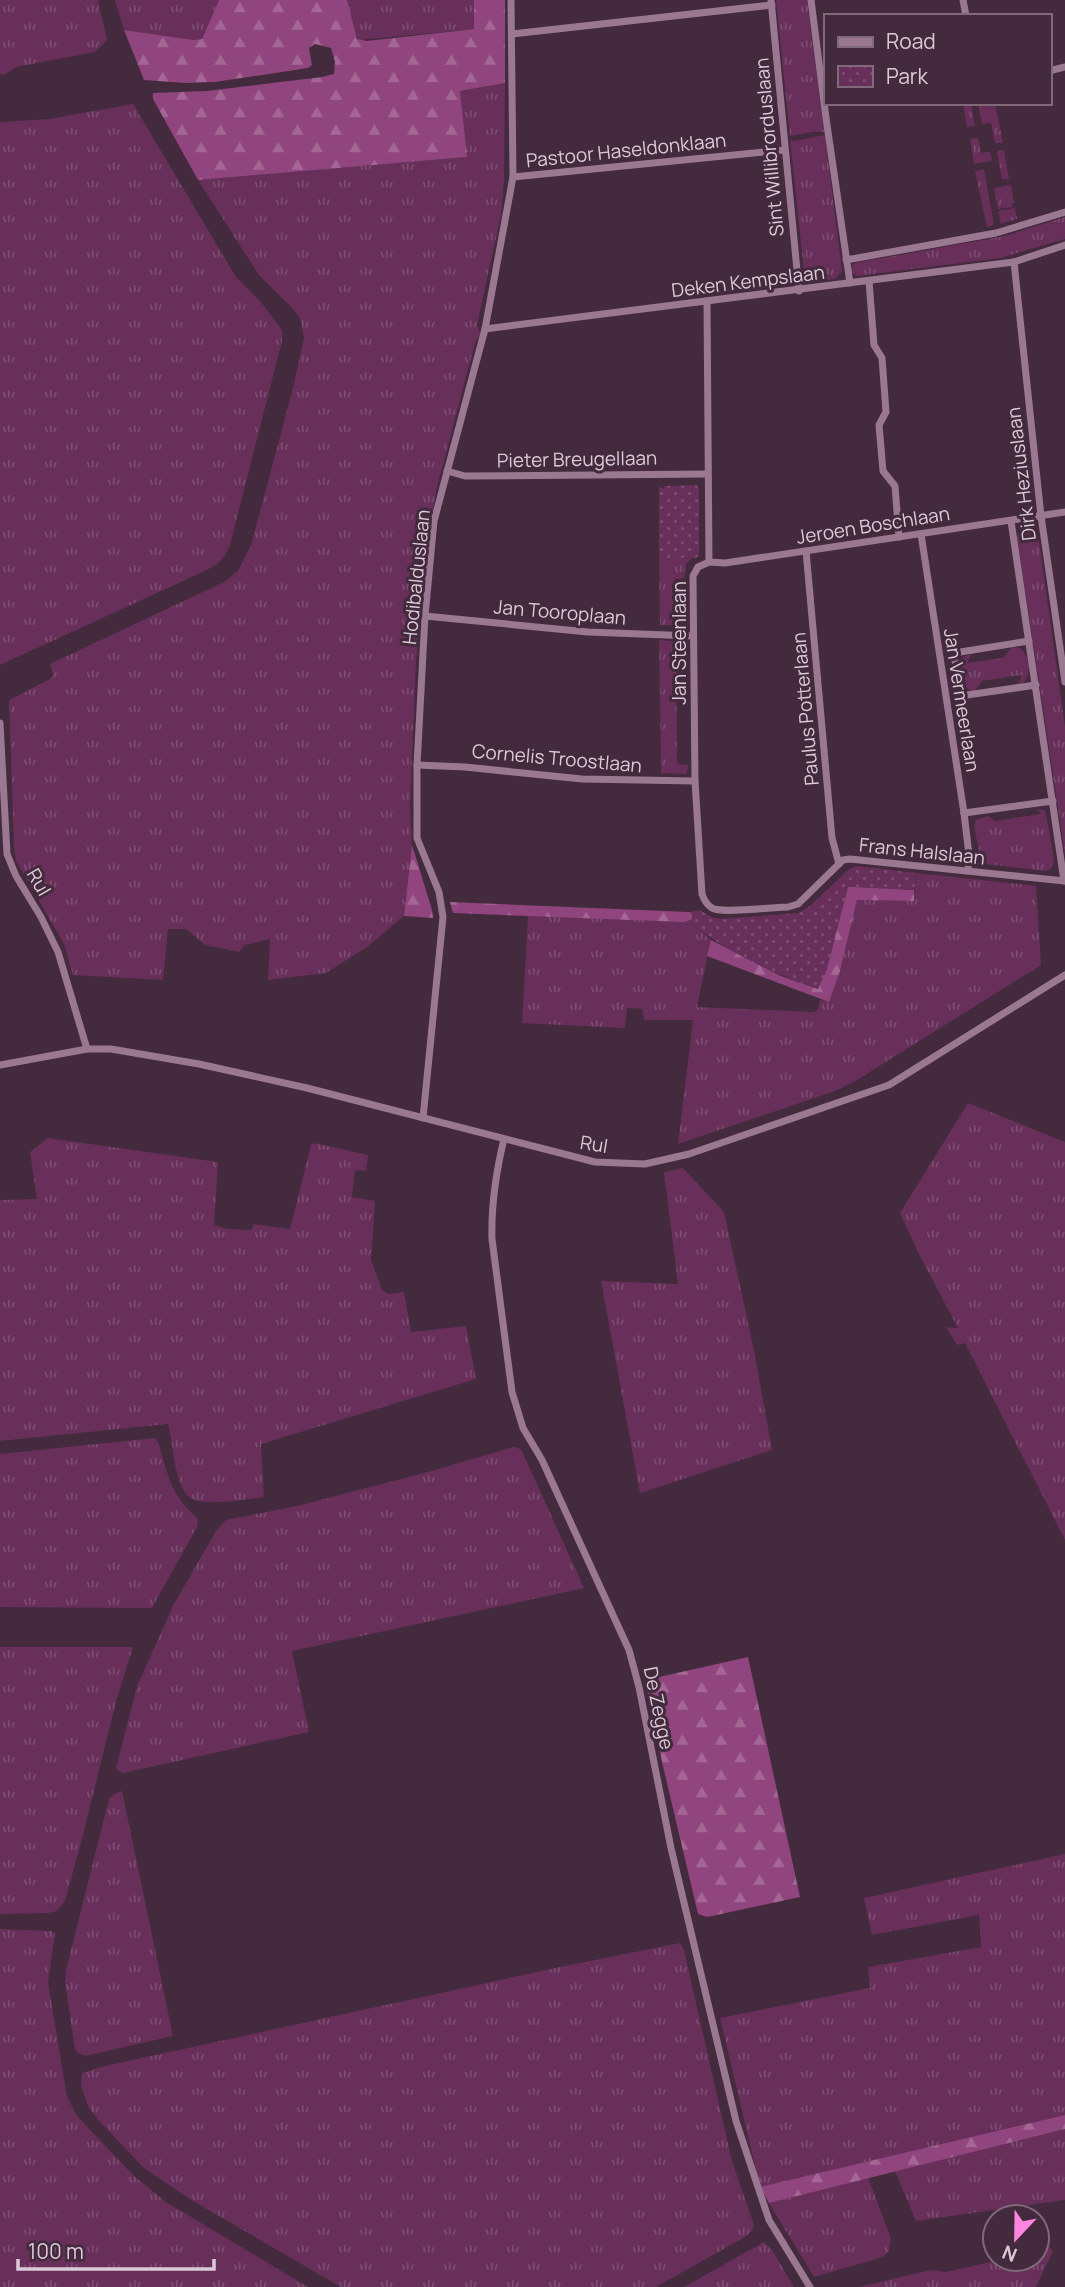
<svg xmlns="http://www.w3.org/2000/svg" width="1065" height="2287" viewBox="0 0 1065 2287" font-family="Manrope,sans-serif">
	<style>
		.grass { fill: url(#grass-tufts) }
		.forest { fill: url(#forest-firs) }
		.park { fill: url(#park-dots) }
		.lines { fill: none; stroke-linecap: round; stroke-linejoin: round }
		.minor { stroke: #9b7891; stroke-width: 7 }
		.labels { text-anchor: middle; dominant-baseline: central; stroke-width: 6; stroke-linejoin: round; paint-order: stroke }
		.street-label { font-size: 19px; fill: #dccbd7; stroke: #432a3c }
	</style>
	<defs>
		<pattern id="grass-tufts" width="24" height="20" patternUnits="userSpaceOnUse" patternTransform="scale(1.75)"><rect width="24" height="20" fill="#672f5a"/><path d="M3 7l-1-3M5 7V3M7 7l1-3M15 17l-1-3M17 17v-4M19 17l1-3" fill="none" stroke="#7c4c71"/></pattern>
		<pattern id="forest-firs" width="22" height="20" patternUnits="userSpaceOnUse" patternTransform="scale(1.75)"><rect width="22" height="20" fill="#90457e"/><path d="M5 1l3.5 6h-7zM16 11l3.5 6h-7z" fill="#a46795"/></pattern>
		<pattern id="park-dots" width="8" height="8" patternUnits="userSpaceOnUse" patternTransform="scale(1.75)"><rect width="8" height="8" fill="#672f5a"/><path d="M2 2h.1M6 6h.1" fill="none" stroke="#7c4c71" stroke-width="1.8" stroke-linecap="round"/></pattern>
	</defs>
	<rect width="100%" height="100%" fill="#432a3c"/>
	<g class="grass">
		<polygon points="0,0 98,0 107,40 95,52 16,67 4,75 0,74"/>
		<polygon points="115,0 219,0 202,39 194,40 124,30"/>
		<polygon points="347,0 474,0 474,29 359,40 355,34"/>
		<polygon points="776,0 807,0 824,132 813,132 790,136"/>
		<polygon points="505,83 504,181 501,215 477,325 480,334 475,343 436,491 426,549 416,662 410,807 412,845 404,916 367,947 326,973 268,980 270,939 245,945 239,952 205,945 186,929 168,929 163,980 73,975 64,944 16,861 14,847 9,700 50,679 53,675 50,664 224,582 238,571 251,545 293,388 304,338 300,318 292,308 259,275 198,180 466,157 460,91"/>
		<polygon points="963,103 971,103 975,126 967,127"/>
		<polygon points="978,103 995,103 1003,143 995,143 991,123 982,124"/>
		<path d="M 133,104 L 236,277 L 261,302 L 282,330 L 282,341 L 230,545 C 221,565 215,566 196,575 L 0,665 L 0,122 L 49,119 Z"/>
		<path d="M 825,135 L 842,271 L 836,278 C 824,281 810,286 804,272 L 790,139 L 794,141 Z"/>
		<polygon points="978,138 981,153 990,152 992,159 991,161 974,164 970,139"/>
		<polygon points="999,150 1004,150 1009,179 1002,179 997,152"/>
		<polygon points="984,169 994,225 987,227 975,171"/>
		<polygon points="1011,185 1014,203 1012,204 1012,207 998,209 994,188"/>
		<polygon points="1015,208 1017,219 1001,224 998,211"/>
		<polygon points="1065,217 1065,239 1000,258 857,276 851,272 852,266 855,263 1005,236"/>
		<polygon points="1029,527 1038,535 1065,726 1065,854 1017,537 1020,531"/>
		<polygon points="692,558 686,564 684,578 675,579 676,617 684,618 683,622 678,625 660,625 659,560"/>
		<polygon points="659,640 681,642 687,650 676,650 677,764 689,765 686,774 661,773"/>
		<path d="M 1012,647 L 1020,648 C 1030,656 1032,674 1023,683 L 1018,684 L 1022,675 L 982,681 L 974,692 L 962,686 L 958,664 L 963,657 L 971,654 L 967,663 L 1003,658 Z"/>
		<polygon points="1037,809 1044,810 1046,813 1054,860 1052,868 1046,871 986,864 981,861 974,826 976,820 988,816 995,821 1041,814"/>
		<polygon points="917,873 1036,886 1041,965 857,1080 835,1091 678,1144 693,1020 644,1020 642,1009 627,1008 625,1028 522,1023 528,916 688,921 711,940 697,1007 813,1012 818,1010 820,1000 829,1001 840,971 857,900 913,901"/>
		<polygon points="968,1103 1065,1142 1065,1540 965,1343 957,1345 946,1327 958,1328 918,1252 900,1213"/>
		<path d="M 48,1138 L 218,1162 L 214,1225 L 228,1229 L 251,1230 L 254,1224 L 290,1229 L 311,1145 L 314,1143 L 368,1155 L 366,1171 L 355,1170 L 352,1197 L 375,1201 L 371,1260 L 382,1290 L 388,1294 L 404,1292 L 411,1332 L 466,1326 L 476,1379 L 261,1444 L 264,1497 C 247,1499 201,1508 188,1496 C 185,1494 182,1486 180,1482 C 173,1465 173,1442 168,1424 L 0,1441 L 0,1200 L 37,1199 L 30,1152 Z"/>
		<polygon points="683,1168 724,1212 754,1350 772,1450 640,1493 601,1281 678,1284 664,1172"/>
		<path d="M 155,1438 L 159,1444 C 168,1477 172,1496 198,1519 L 197,1527 L 152,1608 L 0,1607 L 0,1454 Z"/>
		<polygon points="513,1447 521,1449 584,1588 292,1651 309,1732 123,1773 118,1771 116,1768 137,1686 174,1604 216,1531 226,1520 297,1506 428,1472"/>
		<polygon points="0,1647 133,1647 117,1698 82,1839 65,1901 57,1911 49,1913 0,1914"/>
		<polygon points="122,1791 173,2036 85,2056 78,2053 75,2049 65,1982 66,1970 109,1799 114,1794"/>
		<polygon points="1065,1854 1065,2115 928,2149 760,2187 720,2018 870,1988 868,1967 981,1947 979,1915 872,1935 864,1898"/>
		<polygon points="0,1929 51,1931 55,1933 48,1982 67,2097 77,2116 135,2177 166,2202 308,2287 0,2287"/>
		<polygon points="680,1943 684,1950 732,2161 754,2225 752,2231 745,2237 656,2287 341,2287 193,2201 144,2168 99,2121 89,2108 81,2086 82,2073 105,2066 560,1967"/>
		<polygon points="1065,2129 1065,2200 916,2221 895,2171"/>
		<polygon points="868,2177 891,2239 889,2251 883,2257 814,2277 769,2203"/>
		<polygon points="764,2242 772,2250 794,2287 684,2287"/>
		<polygon points="1049,2247 1053,2251 1036,2287 859,2287 930,2270 946,2272 1005,2259 1037,2259 1037,2252"/>
	</g>
	<g class="forest">
		<polygon points="219,0 347,0 357,39 367,41 474,29 474,0 505,0 505,83 460,91 467,157 198,180 153,99 153,93 207,91 322,77 334,74 335,62 331,48 315,44 309,48 312,65 308,68 215,82 186,83 144,80 124,30 194,40 202,39"/>
		<polygon points="412,845 432,910 433,918 404,916"/>
		<polygon points="861,886 914,890 914,901 857,900 840,971 829,1002 707,956 711,940 781,976 818,989 848,887"/>
		<polygon points="450,902 689,912 692,914 692,920 683,922 453,913"/>
		<polygon points="748,1657 800,1897 707,1917 698,1914 662,1762 646,1685 650,1680 659,1677"/>
		<polygon points="1065,2115 1065,2129 769,2203 760,2187"/>
	</g>
	<g class="park">
		<polygon points="697,485 699,490 699,556 696,558 659,560 659,486 661,488 664,488 664,486"/>
		<path d="M 857,866 L 917,873 L 914,890 L 848,887 L 827,969 L 818,989 C 772,973 726,952 688,921 L 692,919 L 692,914 L 689,912 L 700,910 L 711,917 L 721,919 L 798,913 L 809,907 L 849,869 Z"/>
	</g>
	<g class="lines">
		<g class="minor">
			<polyline points="771,0 799,291"/>
			<polyline points="811,0 826,118 850,283"/>
			<polyline points="963,0 966,16"/>
			<polyline points="512,34 772,5"/>
			<polyline points="1049,71 1065,67"/>
			<polyline points="513,177 784,150"/>
			<polyline points="846,260 996,233 1065,212"/>
			<polyline points="1014,262 1041,516 1065,682"/>
			<polyline points="869,281 874,345 882,358 886,412 879,425 883,471 895,486 899,537"/>
			<path d="M 707,302 L 709,562 L 698,567 L 693,576 L 695,781 L 702,894 C 704,900 707,905 712,908 C 721,914 774,907 788,907 L 798,904 L 843,860 L 850,859 L 1065,881"/>
			<polyline points="485,329 998,264 1014,262 1065,245"/>
			<polyline points="447,471 465,476 707,474"/>
			<polyline points="1011,521 1064,881"/>
			<polyline points="921,534 964,813 969,855 968,871"/>
			<polyline points="806,551 832,838 839,864"/>
			<polyline points="709,562 725,563 1065,512"/>
			<polyline points="425,616 588,632 693,636"/>
			<polyline points="1029,641 954,653 960,696 1036,685"/>
			<polyline points="0,723 7,854 16,876 41,917 58,952 87,1049"/>
			<polyline points="417,765 465,767 582,779 695,781"/>
			<polyline points="964,813 1053,801"/>
			<polyline points="0,1065 87,1049 111,1049 199,1064 307,1088 595,1162 645,1164 689,1154 889,1085 1065,975"/>
			<polyline points="423,1118 443,917 439,892 417,838 417,765 425,616 434,521 485,329 513,177 511,0"/>
			<path d="M 504,1139 C 496,1172 491,1204 492,1239 L 512,1392 L 523,1428 L 542,1460 L 629,1650 L 639,1687 L 671,1848 L 736,2121 L 769,2220 L 810,2287"/>
		</g>
	</g>
	<g class="labels">
		<g class="street-label">
			<text transform="translate(769 147) rotate(-95)">Sint Willibrorduslaan</text>
			<text transform="translate(626 150) rotate(-6)">Pastoor Haseldonklaan</text>
			<text transform="translate(748 281) rotate(-7)">Deken Kempslaan</text>
			<text transform="translate(577 459) rotate(-1)">Pieter Breugellaan</text>
			<text transform="translate(1021 474) rotate(-97)">Dirk Heziuslaan</text>
			<text transform="translate(873 525) rotate(-9)">Jeroen Boschlaan</text>
			<text transform="translate(416 577) rotate(-84)">Hodibalduslaan</text>
			<text transform="translate(560 612) rotate(5)">Jan Tooroplaan</text>
			<text transform="translate(679 643) rotate(-90)">Jan Steenlaan</text>
			<text transform="translate(962 700) rotate(81)">Jan Vermeerlaan</text>
			<text transform="translate(805 709) rotate(-95)">Paulus Potterlaan</text>
			<text transform="translate(557 758) rotate(5)">Cornelis Troostlaan</text>
			<text transform="translate(922 851) rotate(6)">Frans Halslaan</text>
			<text transform="translate(39 882) rotate(60)">Rul</text>
			<text transform="translate(594 1144) rotate(9)">Rul</text>
			<text transform="translate(659 1708) rotate(78)">De Zegge</text>
		</g>
	</g>
	<rect x="824" y="14" width="228" height="91" fill="#432a3c" stroke="#806a7a" stroke-width="2"/>
	<rect x="838" y="37" width="35" height="10" fill="#9b7891" stroke="#806a7a" stroke-width="2"/>
	<text x="886" y="49" font-size="21" fill="#dccbd7">Road</text>
	<rect x="838" y="66" width="35" height="21" fill="url(#park-dots)" stroke="#806a7a" stroke-width="2"/>
	<text x="886" y="84" font-size="21" fill="#dccbd7">Park</text>
	<g transform="translate(1016 2238) rotate(202)"><circle r="33" fill="#432a3c" stroke="#806a7a" stroke-width="2"/>
	<path d="M0-5L12 26L0 18L-12 26Z" fill="#fe86e1"/>
	<text y="-10" font-size="19" font-weight="bold" text-anchor="middle" fill="#dccbd7">N</text>
	</g>
	<path d="M18 2259v10h196v-10" fill="none" stroke="#dccbd7" stroke-width="3.5"/>
	<text x="28" y="2259" font-size="21" fill="#dccbd7" stroke="#432a3c" stroke-width="5" paint-order="stroke">100 m</text>
</svg>
